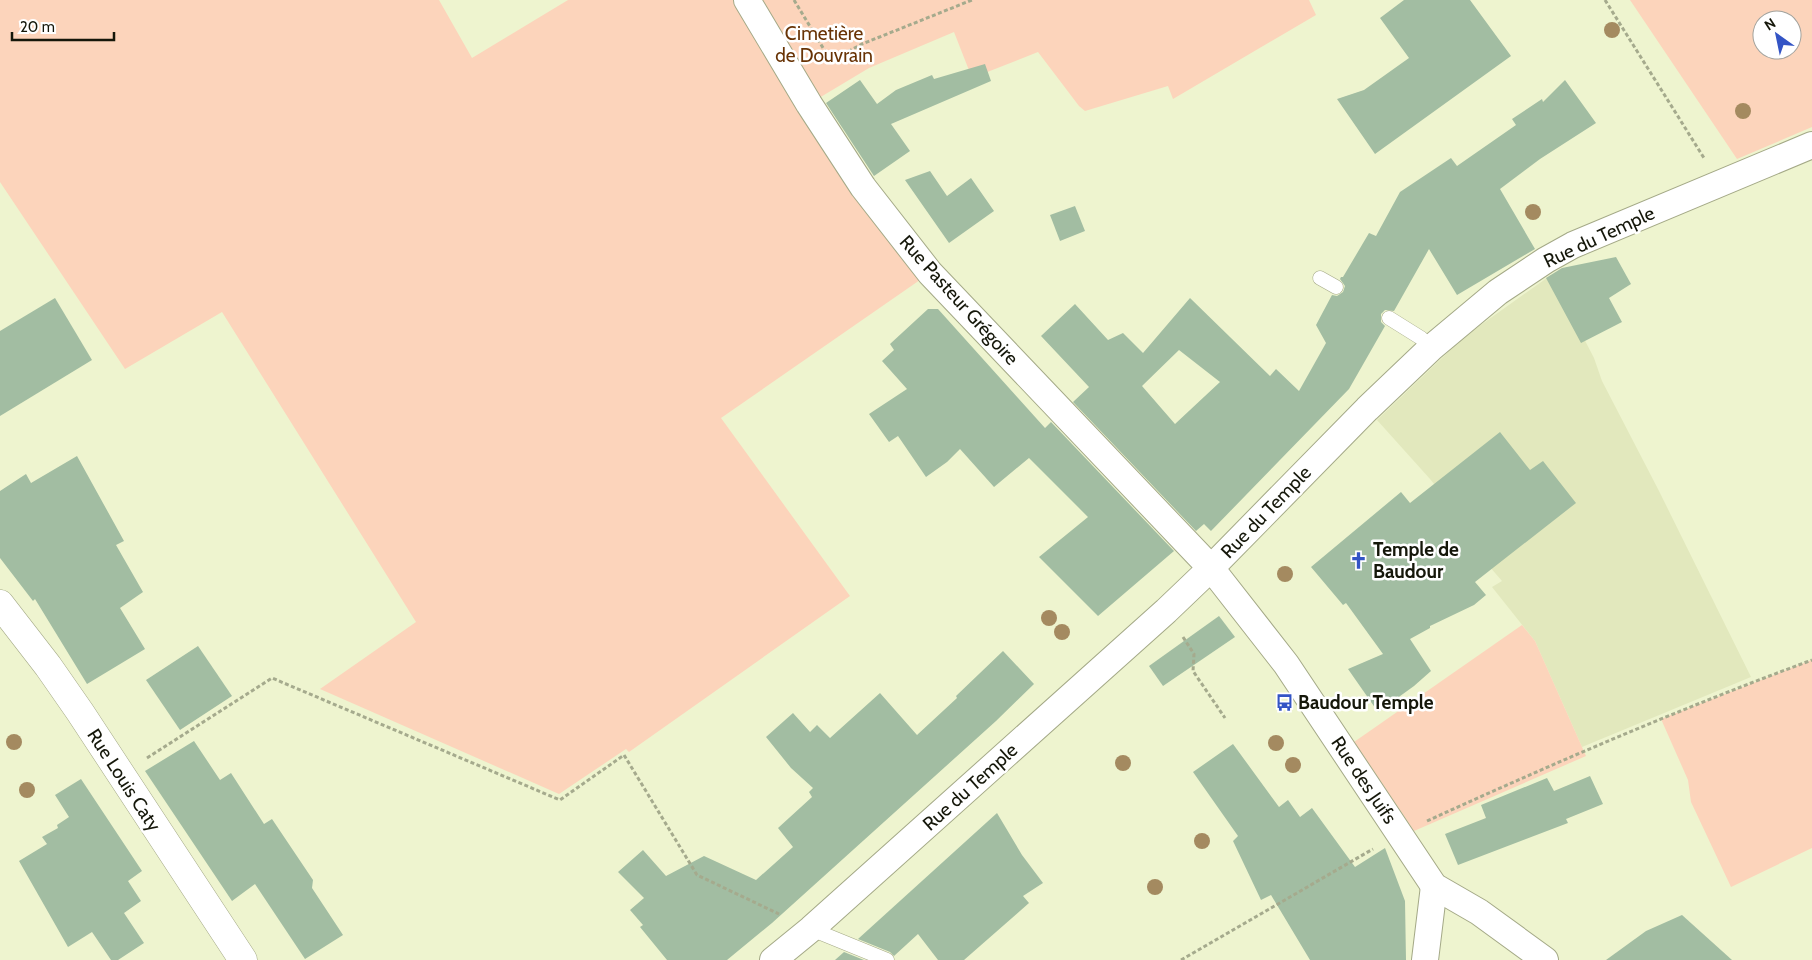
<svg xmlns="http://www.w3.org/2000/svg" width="1812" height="960" viewBox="0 0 1812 960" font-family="Cabin,sans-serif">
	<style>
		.built { fill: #e2e8bd }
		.green { fill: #fcd4bb; fill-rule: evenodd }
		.building { fill: #a2bda2; fill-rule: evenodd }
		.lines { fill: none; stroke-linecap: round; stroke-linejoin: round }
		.service-casing { stroke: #a4a987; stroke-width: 15 }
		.minor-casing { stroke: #a4a987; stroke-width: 28 }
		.secondary-casing { stroke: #a4a987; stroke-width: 29 }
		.path { stroke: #a5aa8d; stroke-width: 3; stroke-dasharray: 4 2.5; stroke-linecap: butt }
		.service { stroke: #fff; stroke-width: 14 }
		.minor { stroke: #fff; stroke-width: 26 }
		.secondary { stroke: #fff; stroke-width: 28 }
		.tree { fill: #a48a60 }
		.labels { text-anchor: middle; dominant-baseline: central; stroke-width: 5; stroke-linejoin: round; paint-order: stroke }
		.park-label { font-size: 19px; fill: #683305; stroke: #fff }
		.street-label { font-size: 19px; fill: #15170a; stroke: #fff }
		.poi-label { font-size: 19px; font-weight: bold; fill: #15170a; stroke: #fff; text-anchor: start }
	</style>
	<rect width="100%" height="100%" fill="#eef4cf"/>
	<polygon class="built" points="1551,275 1594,358 1602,381 1659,491 1751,677 1582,747 1535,641 1492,587 1502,581 1489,566 1497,561 1430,479 1377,420 1464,337"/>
	<g class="green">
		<polygon points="0,0 439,0 472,58 568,0 1309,0 1316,15 1173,99 1168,86 1085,111 1079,106 1038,52 972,78 954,32 869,68 809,104 930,273 721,418 850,596 629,752 626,749 559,794 320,689 416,622 222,312 125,369 0,182"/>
		<path d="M 1630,0 L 1812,0 L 1812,127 L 1737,159 ZM 1762,20 L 1792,20 L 1792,50 L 1762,50 Z"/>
		<polygon points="1522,625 1535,641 1586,756 1414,831 1354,742"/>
		<polygon points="1812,660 1812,848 1731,887 1691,802 1688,780 1661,719"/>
	</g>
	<g class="building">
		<polygon points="1404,0 1470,0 1511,56 1375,154 1337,99 1364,90 1409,58 1380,18"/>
		<polygon points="985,64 991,81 891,124 910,151 874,176 826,103 860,80 877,104 896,90 932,75 934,79"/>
		<path d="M 1565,80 L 1596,123 L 1540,159 L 1500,189 L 1535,249 L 1457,295 L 1429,249 L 1394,311 L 1385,310 L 1381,314 L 1381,322 L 1385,326 L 1349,389 L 1211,531 L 1204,524 L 1196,531 L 1073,402 L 1089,387 L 1041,336 L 1075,304 L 1108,340 L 1123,333 L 1143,353 L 1190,298 L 1270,376 L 1276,369 L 1299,391 L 1326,343 L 1316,325 L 1332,295 L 1337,296 L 1343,292 L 1345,286 L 1340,279 L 1341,277 L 1343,277 L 1369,233 L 1376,236 L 1400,192 L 1451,158 L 1457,166 L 1516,125 L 1512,119 L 1542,99 L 1543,102 ZM 1179,350 L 1220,382 L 1175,424 L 1142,386 Z"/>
		<polygon points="930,171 947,196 971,178 994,211 949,243 905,180"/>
		<polygon points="1075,206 1085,231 1060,241 1050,215"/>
		<polygon points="1616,257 1631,284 1609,298 1622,322 1581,343 1546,278 1562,268"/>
		<polygon points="55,298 92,360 0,416 0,331"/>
		<polygon points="928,309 938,309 1045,428 1051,422 1174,551 1098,616 1039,557 1088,517 1029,458 994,487 960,449 947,462 926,477 898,436 889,442 869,414 907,389 882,361 894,350 890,344"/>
		<polygon points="1500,432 1530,470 1543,461 1576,503 1475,582 1486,595 1474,605 1430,626 1430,628 1410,639 1431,671 1414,686 1378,712 1348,669 1383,654 1346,603 1343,605 1311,567 1401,492 1410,503"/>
		<polygon points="77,456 124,541 116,545 143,592 120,608 145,649 87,684 35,599 33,601 0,558 0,491 26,474 31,483"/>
		<polygon points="1219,616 1235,637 1163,686 1149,666"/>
		<polygon points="198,646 232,696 180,730 146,680"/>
		<polygon points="1003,651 1034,684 996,721 772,923 727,960 667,960 640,927 643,925 630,910 644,898 618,872 643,850 666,876 704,856 756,880 793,847 778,828 812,797 809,792 813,788 791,768 766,737 793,713 810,732 817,725 830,738 880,693 917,735 957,698 956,696"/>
		<polygon points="194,741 220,780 231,773 264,824 272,819 313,880 312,888 343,935 305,959 255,884 232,901 145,771"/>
		<polygon points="1233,744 1279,807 1288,800 1300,817 1312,808 1355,867 1385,848 1405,901 1406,960 1310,960 1271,895 1261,900 1233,841 1238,836 1193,772"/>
		<polygon points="1590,776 1603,804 1566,819 1568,823 1458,865 1445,834 1486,818 1481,805 1547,778 1554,791"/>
		<polygon points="81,779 142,871 128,881 141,901 124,913 144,943 118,960 111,960 92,932 68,947 19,861 47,844 42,837 58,828 57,825 69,817 55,795"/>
		<polygon points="997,813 1022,855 1043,883 1023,896 1029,903 964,960 938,960 918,934 894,956 890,952 858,939"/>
		<polygon points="1682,915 1732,960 1606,960 1646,931"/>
		<polygon points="844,952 864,960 835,960"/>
	</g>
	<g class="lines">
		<defs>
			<g id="service">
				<polyline points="1320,278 1336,287"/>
				<polyline points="1389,318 1421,338 1431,348"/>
				<polyline points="811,929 887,960"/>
			</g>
			<g id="minor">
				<polyline points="747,0 809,104 863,187 930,273 1211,568 1286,664 1434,886 1479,912 1545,960"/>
				<polyline points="773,960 811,929 1166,611 1211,568 1367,409 1431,348 1498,292 1546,260 1573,245 1812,145"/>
				<polyline points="1425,960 1434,886"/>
			</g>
			<polyline id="secondary" points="0,604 48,666 80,712 243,960"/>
		</defs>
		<use href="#service" class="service-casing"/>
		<use href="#minor" class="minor-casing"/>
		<use href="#secondary" class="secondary-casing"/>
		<g class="path">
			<polyline points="794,0 831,61 862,44 972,0"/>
			<polyline points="1605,0 1704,158"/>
			<polyline points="1183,637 1194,654 1193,671 1225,718"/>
			<polyline points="147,758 272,678 560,800 624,755 697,875 779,914"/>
			<path d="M 1427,821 C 1554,763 1682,708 1812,660"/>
			<polyline points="1181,960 1373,849"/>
		</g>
		<use href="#service" class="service"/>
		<use href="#minor" class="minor"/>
		<use href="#secondary" class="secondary"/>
	</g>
	<g class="tree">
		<circle cx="1612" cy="30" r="8"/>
		<circle cx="1743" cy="111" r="8"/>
		<circle cx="1533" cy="212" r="8"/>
		<circle cx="1285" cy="574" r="8"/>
		<circle cx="1049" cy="618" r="8"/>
		<circle cx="1062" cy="632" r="8"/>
		<circle cx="14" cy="742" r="8"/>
		<circle cx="1276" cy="743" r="8"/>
		<circle cx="1123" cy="763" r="8"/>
		<circle cx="1293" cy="765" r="8"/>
		<circle cx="27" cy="790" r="8"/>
		<circle cx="1202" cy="841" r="8"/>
		<circle cx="1155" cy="887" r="8"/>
	</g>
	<defs>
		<symbol id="church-bare" viewBox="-9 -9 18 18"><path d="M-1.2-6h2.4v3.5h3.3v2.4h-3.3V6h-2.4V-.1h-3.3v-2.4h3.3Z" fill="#3354c5" stroke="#fff" stroke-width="2.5" paint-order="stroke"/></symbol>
		<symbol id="bus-bare" viewBox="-9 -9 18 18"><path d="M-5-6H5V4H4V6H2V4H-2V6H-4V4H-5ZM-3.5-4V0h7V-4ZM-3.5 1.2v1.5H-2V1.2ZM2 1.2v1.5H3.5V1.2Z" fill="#3354c5" stroke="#fff" stroke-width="2.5" paint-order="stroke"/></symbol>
	</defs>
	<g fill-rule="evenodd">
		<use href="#church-bare" x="1346" y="548" width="25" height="25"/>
		<use href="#bus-bare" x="1272" y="690" width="25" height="25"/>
	</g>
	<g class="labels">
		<g class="park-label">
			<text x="824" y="33">Cimetière<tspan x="824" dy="22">de Douvrain</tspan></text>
		</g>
		<g class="street-label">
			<text transform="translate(1599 237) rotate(-25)">Rue du Temple</text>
			<text transform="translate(959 300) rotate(48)">Rue Pasteur Grégoire</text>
			<text transform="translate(1266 512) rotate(-46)">Rue du Temple</text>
			<text transform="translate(124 780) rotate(57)">Rue Louis Caty</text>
			<text transform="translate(1364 780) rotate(56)">Rue des Juifs</text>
			<text transform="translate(970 787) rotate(-42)">Rue du Temple</text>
		</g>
		<g class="poi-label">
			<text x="1373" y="549">Temple de<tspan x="1373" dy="22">Baudour</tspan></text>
			<text x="1298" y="702">Baudour Temple</text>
		</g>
	</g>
	<g transform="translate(1777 35) rotate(327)"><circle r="24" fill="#ffffff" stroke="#a1a29d"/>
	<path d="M0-4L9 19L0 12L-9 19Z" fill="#3354c5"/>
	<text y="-8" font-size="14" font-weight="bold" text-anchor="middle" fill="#15170a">N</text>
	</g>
	<path d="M12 32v8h102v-8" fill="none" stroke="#15170a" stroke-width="2.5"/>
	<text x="20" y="32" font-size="15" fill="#15170a" stroke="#ffffff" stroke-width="4" paint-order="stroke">20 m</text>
</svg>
